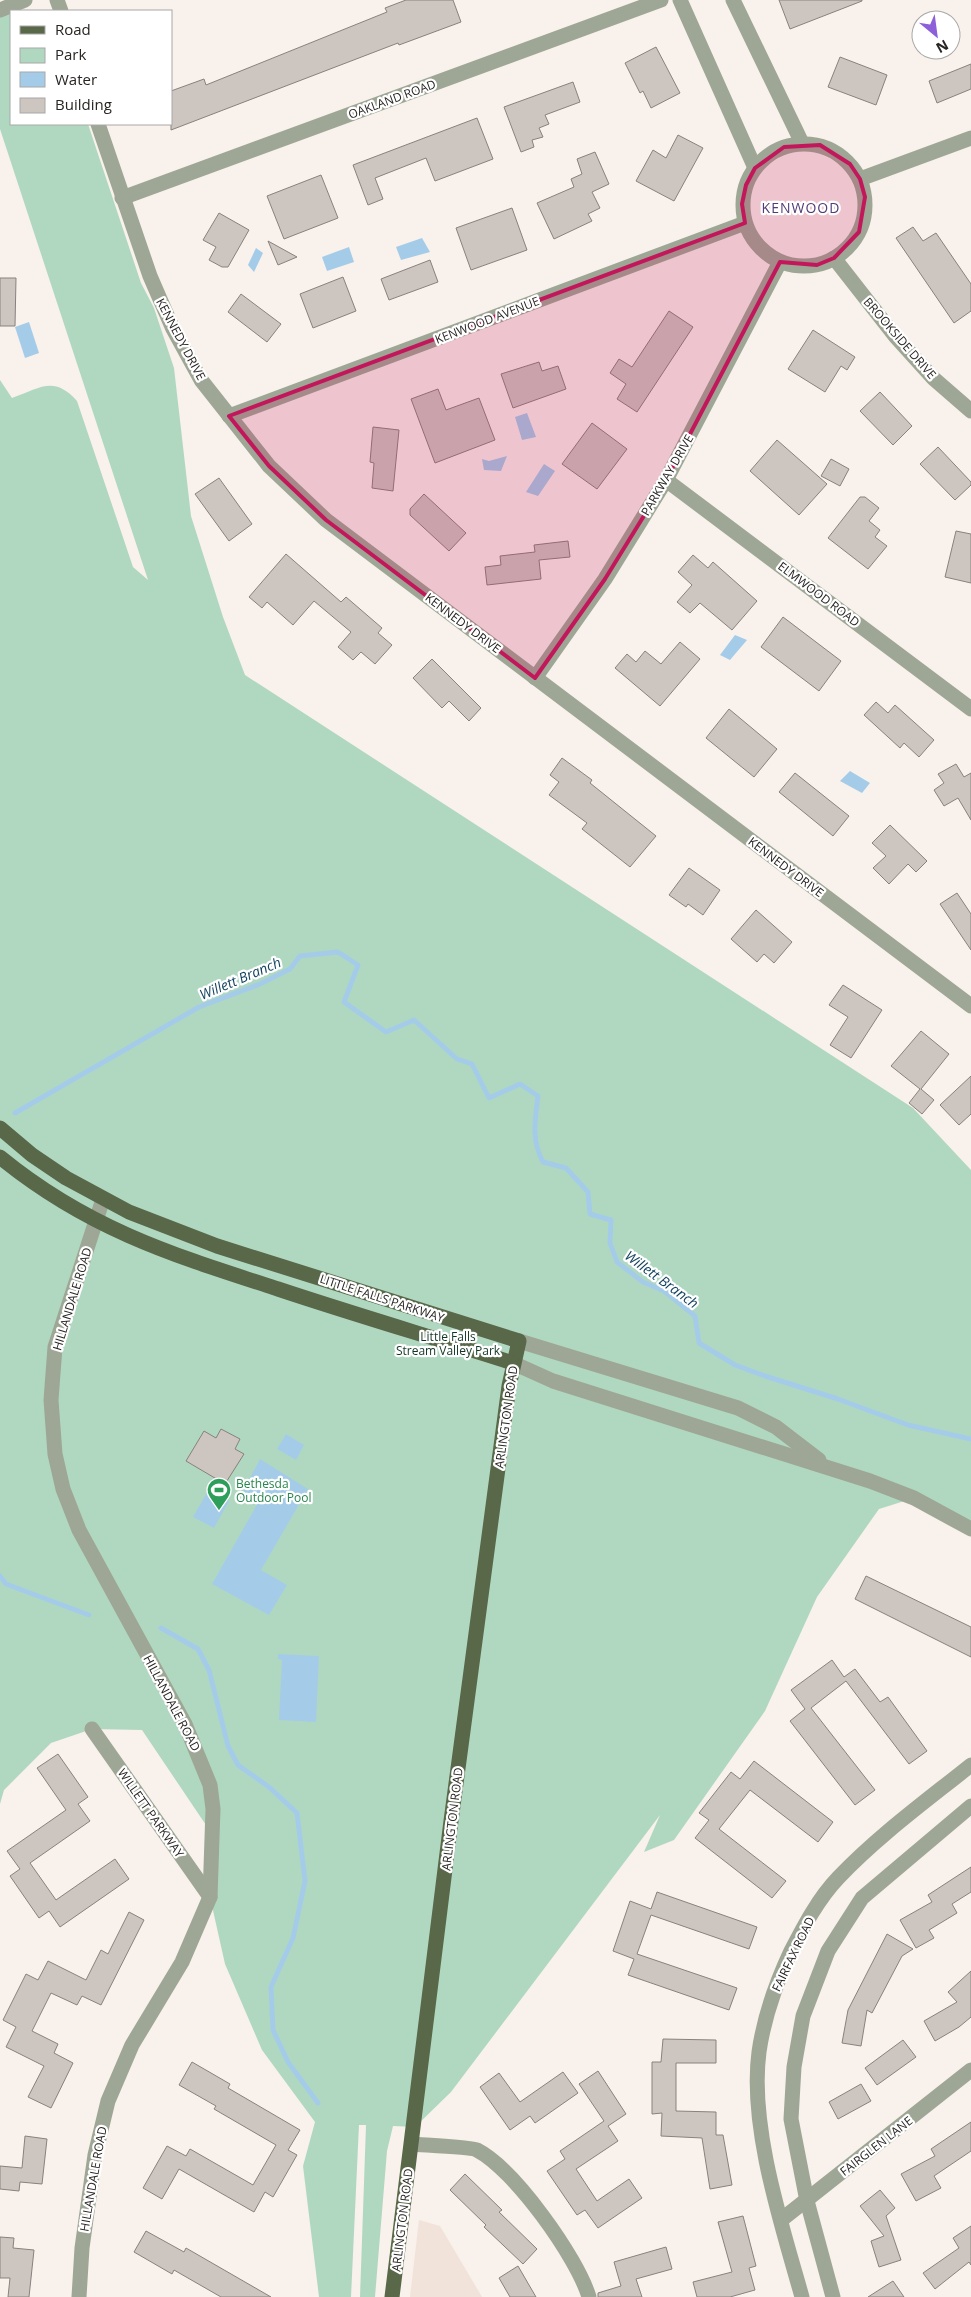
<svg xmlns="http://www.w3.org/2000/svg" width="971" height="2297" viewBox="0 0 971 2297" font-family="'Open Sans',sans-serif">
	<style>
		.built { fill: #f1e3d9 }
		.green { fill: #b0d8c1 }
		.water { fill: #a4cce9 }
		.lines { fill: none; stroke-linecap: round; stroke-linejoin: round }
		.stream { stroke: #a4cce9; stroke-width: 5 }
		.building { fill: #ccc5c0; stroke: #88817d }
		.minor { stroke: #9ea795; stroke-width: 15 }
		.major { stroke: #586849; stroke-width: 15 }
		.marked { fill: #c2185b; fill-opacity: 0.2; stroke: #c2185b; stroke-width: 4; stroke-linejoin: round }
		.labels { text-anchor: middle; dominant-baseline: central; stroke-width: 4.5; stroke-linejoin: round; paint-order: stroke }
		.street-label { font-size: 12px; fill: #282523; stroke: #fff }
		.park-label { font-size: 12px; fill: #113624; stroke: #fff }
		.leisure-label { font-size: 12px; fill: #27864d; stroke: #fff; text-anchor: start }
		.neighbourhood-label { font-size: 14px; letter-spacing: 1px; fill: #513c78; stroke: #fff }
		.water-label { font-size: 14px; font-style: italic; fill: #0e3f5c; stroke: #fff }
	</style>
	<rect width="100%" height="100%" fill="#f9f1ec"/>
	<polygon class="built" points="419,2220 440,2226 482,2297 410,2297"/>
	<path class="green" d="M 11,11 L 11,124 L 88,124 L 141,283 L 154,308 L 174,368 L 191,516 L 223,617 L 245,675 L 913,1108 L 971,1170 L 971,1532 L 914,1498 L 879,1509 L 817,1597 L 765,1711 L 674,1840 L 644,1852 L 660,1815 L 451,2092 L 415,2127 L 393,2126 L 387,2151 L 375,2297 L 360,2297 L 366,2125 L 359,2125 L 351,2297 L 319,2297 L 303,2166 L 315,2122 L 262,2050 L 225,1964 L 210,1897 L 212,1834 L 142,1730 L 92,1729 L 51,1743 L 4,1790 L 0,1804 L 0,380 L 12,398 C 40,388 54,375 77,401 L 133,567 L 148,580 L 0,129 L 0,16 Z"/>
	<g class="water">
		<polygon points="422,238 430,252 401,260 396,247"/>
		<polygon points="349,247 354,262 327,271 322,257"/>
		<polygon points="256,248 263,253 254,272 248,265"/>
		<polygon points="29,322 39,353 25,358 15,327"/>
		<polygon points="527,413 536,437 522,440 515,417"/>
		<polygon points="507,456 501,471 484,470 482,459 489,461"/>
		<polygon points="544,464 555,471 538,496 526,492"/>
		<polygon points="735,635 747,640 730,660 720,655"/>
		<polygon points="850,771 870,783 862,793 840,781"/>
		<polygon points="286,1434 304,1445 296,1460 277,1449"/>
		<polygon points="260,1459 308,1489 261,1570 287,1585 269,1615 212,1584 259,1501 243,1491"/>
		<polygon points="209,1489 229,1501 214,1528 193,1517"/>
		<polygon points="278,1654 319,1656 316,1722 279,1720 282,1660 278,1659"/>
	</g>
	<g class="lines">
		<g class="stream">
			<path d="M 15,1113 L 199,1007 L 260,984 L 290,969 L 300,956 L 338,952 L 358,965 L 344,1002 L 386,1032 L 414,1020 L 457,1059 L 472,1064 L 489,1098 L 520,1084 L 538,1096 C 535,1120 531,1140 543,1162 L 566,1168 L 588,1192 L 590,1214 L 611,1220 L 610,1243 L 617,1262 L 643,1282 L 664,1291 L 695,1316 L 699,1343 L 735,1365 L 765,1376 L 838,1399 L 908,1425 L 971,1439"/>
			<polyline points="0,1576 6,1584 89,1615"/>
			<polyline points="161,1628 198,1649 209,1670 228,1746 238,1765 269,1787 297,1813 305,1881 293,1938 271,1987 273,2030 288,2062 318,2103"/>
		</g>
	</g>
	<g class="building">
		<polygon points="406,0 453,0 461,22 399,45 398,43 171,130 171,91 204,79 206,85 387,12 385,8"/>
		<polygon points="779,0 862,0 862,1 790,29"/>
		<polygon points="656,47 680,93 651,108 643,91 640,93 625,63"/>
		<polygon points="840,57 887,75 876,105 828,87"/>
		<polygon points="971,64 971,89 937,103 929,81"/>
		<polygon points="573,82 580,102 545,115 549,124 539,128 543,137 532,140 534,147 521,152 504,107"/>
		<polygon points="477,118 493,159 435,181 426,158 375,178 383,199 368,205 353,165"/>
		<polygon points="678,135 703,148 674,201 636,181 653,150 666,158"/>
		<polygon points="595,152 609,184 592,192 600,208 588,214 592,221 554,239 537,203 574,187 571,179 582,174 577,159"/>
		<polygon points="321,175 338,218 284,239 267,196"/>
		<polygon points="512,208 527,250 471,270 456,228"/>
		<polygon points="219,213 249,230 228,267 222,267 209,260 216,247 203,240"/>
		<polygon points="913,227 923,241 936,233 971,284 971,311 954,323 896,238"/>
		<polygon points="268,241 297,257 278,265"/>
		<polygon points="430,260 438,282 389,300 381,279"/>
		<polygon points="343,277 356,311 313,328 300,294"/>
		<polygon points="0,278 16,278 15,326 0,326"/>
		<polygon points="241,294 281,324 267,342 228,312"/>
		<polygon points="669,311 693,327 637,412 617,399 626,384 610,373 619,359 632,367"/>
		<polygon points="813,330 855,357 847,370 841,366 825,392 788,369"/>
		<polygon points="539,362 542,371 558,366 566,389 513,408 501,374"/>
		<polygon points="438,389 446,410 479,398 495,440 435,463 411,399"/>
		<polygon points="880,392 912,426 893,445 860,411"/>
		<polygon points="592,423 627,449 597,489 562,464"/>
		<polygon points="373,427 399,430 393,491 372,488 374,463 370,462"/>
		<polygon points="777,440 827,484 799,515 750,471"/>
		<polygon points="938,447 971,482 971,485 955,500 920,464"/>
		<polygon points="831,459 849,469 840,486 821,476"/>
		<polygon points="219,478 252,524 229,541 195,494"/>
		<polygon points="424,494 466,533 449,551 410,515 410,509"/>
		<polygon points="860,497 865,497 879,508 869,521 880,530 875,537 887,546 868,569 828,538"/>
		<polygon points="956,531 971,534 971,583 945,577"/>
		<polygon points="568,541 570,557 539,560 541,579 487,585 485,567 501,565 500,556 535,552 534,545"/>
		<polygon points="286,554 341,602 346,597 382,628 378,633 392,645 375,664 361,652 353,660 338,647 351,632 314,601 293,625 267,602 262,608 249,597"/>
		<polygon points="693,555 708,568 713,562 757,601 732,630 700,603 690,613 677,602 692,585 678,572"/>
		<polygon points="783,617 841,661 819,691 761,647"/>
		<polygon points="680,642 700,659 660,706 615,668 627,654 636,662 645,651 661,664"/>
		<polygon points="432,659 481,708 469,721 449,701 442,708 413,678"/>
		<polygon points="876,702 888,713 895,705 934,740 919,757 904,743 900,748 864,715"/>
		<polygon points="729,709 777,749 754,777 706,738"/>
		<polygon points="562,758 592,780 590,783 656,836 630,867 582,829 587,823 549,795 559,782 550,775"/>
		<polygon points="956,764 964,777 971,773 971,820 958,798 944,806 934,790 944,783 938,774"/>
		<polygon points="795,773 849,816 833,836 779,792"/>
		<polygon points="890,825 927,861 916,872 908,864 889,884 873,868 886,856 872,843"/>
		<polygon points="689,868 720,890 703,915 688,904 686,907 669,895"/>
		<polygon points="957,893 971,914 971,950 940,904"/>
		<polygon points="756,910 792,942 774,963 764,954 757,962 731,939"/>
		<polygon points="843,985 882,1010 851,1058 830,1045 848,1017 829,1005"/>
		<polygon points="921,1031 949,1054 921,1089 934,1100 922,1114 909,1103 920,1089 891,1066"/>
		<polygon points="971,1076 971,1114 959,1125 940,1105"/>
		<polygon points="221,1429 240,1439 235,1449 244,1454 225,1484 186,1461 204,1431 216,1438"/>
		<polygon points="866,1576 971,1627 971,1657 855,1599"/>
		<polygon points="832,1660 844,1677 855,1669 880,1702 888,1697 927,1751 909,1764 846,1681 811,1708 875,1790 855,1805 790,1721 805,1709 791,1690"/>
		<polygon points="58,1754 88,1797 78,1804 90,1821 30,1863 56,1900 115,1859 129,1879 60,1927 49,1911 39,1918 10,1876 20,1869 7,1851 66,1810 37,1768"/>
		<polygon points="754,1761 833,1822 818,1842 750,1790 719,1829 786,1881 772,1898 695,1838 709,1820 699,1813 731,1772 740,1779"/>
		<polygon points="971,1867 971,1892 952,1904 957,1913 929,1930 934,1938 916,1948 900,1920 932,1902 928,1895"/>
		<polygon points="657,1892 757,1927 749,1949 651,1915 637,1954 737,1988 729,2010 628,1975 634,1959 613,1951 630,1901 651,1909"/>
		<polygon points="129,1912 144,1920 101,2005 82,1996 77,2005 51,1993 32,2031 58,2044 54,2053 73,2063 51,2108 28,2097 44,2066 6,2047 16,2027 3,2020 26,1974 38,1980 48,1961 86,1980 101,1950 108,1954"/>
		<polygon points="887,1934 913,1949 902,1956 872,2013 867,2010 861,2046 842,2043 848,2010"/>
		<polygon points="971,1971 971,2017 959,2027 935,2041 924,2021 957,2002 948,1992"/>
		<polygon points="663,2039 716,2040 716,2063 676,2063 676,2111 716,2112 716,2135 723,2135 732,2185 710,2189 702,2138 661,2136 662,2113 652,2114 652,2062 661,2062"/>
		<polygon points="903,2040 916,2057 877,2085 865,2068"/>
		<polygon points="192,2062 230,2084 228,2088 300,2130 288,2150 297,2155 273,2197 265,2192 254,2212 179,2169 162,2199 143,2188 167,2146 186,2156 190,2149 253,2185 276,2145 214,2109 216,2106 179,2085"/>
		<polygon points="598,2071 626,2114 608,2126 618,2141 576,2169 597,2201 629,2179 642,2198 598,2228 585,2210 577,2215 547,2171 565,2159 560,2151 604,2121 579,2084"/>
		<polygon points="563,2072 578,2093 535,2123 530,2116 510,2130 480,2087 499,2073 520,2102"/>
		<polygon points="861,2084 871,2101 838,2119 829,2102"/>
		<polygon points="971,2122 971,2151 934,2176 941,2188 916,2201 901,2174 935,2156 931,2149"/>
		<polygon points="25,2136 47,2139 42,2184 20,2182 19,2191 0,2189 0,2166 22,2168"/>
		<polygon points="465,2174 502,2210 499,2212 537,2249 523,2264 484,2227 486,2225 450,2190"/>
		<polygon points="880,2190 895,2208 886,2216 901,2260 879,2267 871,2241 884,2236 860,2206"/>
		<polygon points="743,2216 756,2266 749,2268 755,2290 730,2297 697,2297 693,2282 732,2272 718,2222"/>
		<polygon points="971,2226 971,2265 969,2262 935,2289 923,2273 959,2248 953,2238"/>
		<polygon points="146,2231 184,2252 186,2248 271,2297 221,2297 174,2270 172,2274 134,2252"/>
		<polygon points="0,2237 14,2238 13,2248 34,2250 29,2297 8,2297 10,2278 0,2278"/>
		<polygon points="666,2247 672,2269 636,2279 642,2297 598,2297 598,2293 621,2286 614,2262"/>
		<polygon points="518,2266 536,2297 510,2297 499,2278"/>
		<polygon points="893,2281 904,2297 868,2297"/>
	</g>
	<g class="lines">
		<g class="minor">
			<polyline points="57,0 61,11"/>
			<polyline points="680,0 755,168"/>
			<polyline points="733,0 802,143"/>
			<polyline points="0,10 25,0"/>
			<polyline points="98,124 150,276 173,329 201,380 269,466 326,520 971,1006"/>
			<circle cx="804" cy="205" r="61"/>
			<polyline points="860,179 971,138"/>
			<polyline points="122,198 661,0"/>
			<polyline points="834,258 895,336 933,378 971,411"/>
			<polyline points="229,416 745,223"/>
			<polyline points="666,480 971,709"/>
			<polyline points="535,678 605,579 666,480 780,262"/>
			<polyline points="519,1341 738,1408 776,1427 819,1460"/>
			<polyline points="513,1363 553,1381 870,1481 914,1498 971,1529"/>
			<polyline points="92,1729 210,1897"/>
			<path d="M 412,2144 C 423,2145 472,2147 477,2150 C 514,2169 577,2257 589,2297"/>
			<polyline points="781,2220 971,2070"/>
			<polyline points="79,2297 82,2248 95,2155 108,2101 132,2045 182,1962 210,1897 213,1809 210,1785 185,1724 79,1530 63,1489 55,1454 51,1400 55,1347 103,1199"/>
			<path d="M 802,2297 C 782,2226 749,2126 759,2052 C 764,2017 776,1983 791,1951 C 804,1926 818,1899 838,1878 C 878,1836 926,1801 971,1765"/>
			<polyline points="833,2297 807,2201 791,2119 794,2067 803,2016 828,1951 862,1898 971,1806"/>
		</g>
		<g class="major">
			<polyline points="0,1128 32,1155 66,1178 129,1212 217,1246 519,1341 509,1386 451,1821 392,2297"/>
			<path d="M 0,1157 C 88,1229 173,1255 278,1289 C 356,1315 435,1338 513,1363"/>
		</g>
	</g>
	<path class="marked" d="M 820,145 L 850,164 L 860,179 L 865,197 L 859,232 L 834,258 L 817,265 L 780,262 L 666,480 L 605,579 L 535,678 L 326,520 L 269,466 L 229,416 L 745,223 L 742,204 L 746,185 L 755,168 L 784,147 Z"/>
	<defs>
		<symbol id="stadium-pin" viewBox="-11 -11 22 30"><path d="M0 17L-7.5 6A9.5 9.5 0 1 1 7.5 6Z" fill="#2e9e5b" stroke="#fff"/><path d="M0-5a6.5 5 0 1 0 0 10a6.5 5 0 1 0 0-10ZM-3.5-1.8h7v3.6h-7Z" fill="#fff"/></symbol>
	</defs>
	<g fill-rule="evenodd">
		<use href="#stadium-pin" x="205" y="1476" width="28" height="38"/>
	</g>
	<g class="labels">
		<g class="street-label">
			<text transform="translate(392 99) rotate(-20)">OAKLAND ROAD</text>
			<text transform="translate(487 320) rotate(-21)">KENWOOD AVENUE</text>
			<text transform="translate(900 338) rotate(49)">BROOKSIDE DRIVE</text>
			<text transform="translate(181 339) rotate(62)">KENNEDY DRIVE</text>
			<text transform="translate(667 475) rotate(-60)">PARKWAY DRIVE</text>
			<text transform="translate(819 594) rotate(37)">ELMWOOD ROAD</text>
			<text transform="translate(463 623) rotate(37)">KENNEDY DRIVE</text>
			<text transform="translate(786 867) rotate(37)">KENNEDY DRIVE</text>
			<text transform="translate(382 1298) rotate(18)">LITTLE FALLS PARKWAY</text>
			<text transform="translate(72 1299) rotate(-73)">HILLANDALE ROAD</text>
			<text transform="translate(506 1417) rotate(-82)">ARLINGTON ROAD</text>
			<text transform="translate(172 1703) rotate(62)">HILLANDALE ROAD</text>
			<text transform="translate(151 1813) rotate(55)">WILLETT PARKWAY</text>
			<text transform="translate(452 1819) rotate(-83)">ARLINGTON ROAD</text>
			<text transform="translate(793 1954) rotate(-64)">FAIRFAX ROAD</text>
			<text transform="translate(876 2146) rotate(-38)">FAIRGLEN LANE</text>
			<text transform="translate(93 2179) rotate(-80)">HILLANDALE ROAD</text>
			<text transform="translate(402 2220) rotate(-83)">ARLINGTON ROAD</text>
		</g>
		<g class="park-label">
			<text x="448" y="1336">Little Falls<tspan x="448" dy="14">Stream Valley Park</tspan></text>
		</g>
		<g class="leisure-label">
			<text x="236" y="1483">Bethesda<tspan x="236" dy="14">Outdoor Pool</tspan></text>
		</g>
		<g class="neighbourhood-label">
			<text x="801" y="207">KENWOOD</text>
		</g>
		<g class="water-label">
			<text transform="translate(240 978) rotate(-23)">Willett Branch</text>
			<text transform="translate(662 1279) rotate(36)">Willett Branch</text>
		</g>
	</g>
	<rect x="10" y="10" width="162" height="115" fill="#ffffff" stroke="#a9a8a7"/>
	<rect x="20" y="26" width="25" height="8" fill="#586849" stroke="#a9a8a7"/>
	<text x="55" y="35" font-size="15" fill="#282523">Road</text>
	<rect x="20" y="48" width="25" height="15" fill="#b0d8c1" stroke="#a9a8a7"/>
	<text x="55" y="60" font-size="15" fill="#282523">Park</text>
	<rect x="20" y="72" width="25" height="15" fill="#a4cce9" stroke="#a9a8a7"/>
	<text x="55" y="85" font-size="15" fill="#282523">Water</text>
	<rect x="20" y="98" width="25" height="15" fill="#ccc5c0" stroke="#a9a8a7"/>
	<text x="55" y="110" font-size="15" fill="#282523">Building</text>
	<g transform="translate(936 35) rotate(151)"><circle r="24" fill="#ffffff" stroke="#a9a8a7"/>
	<path d="M0-4L9 19L0 12L-9 19Z" fill="#8d5fd9"/>
	<text y="-8" font-size="14" font-weight="bold" text-anchor="middle" fill="#282523">N</text>
	</g>
</svg>
